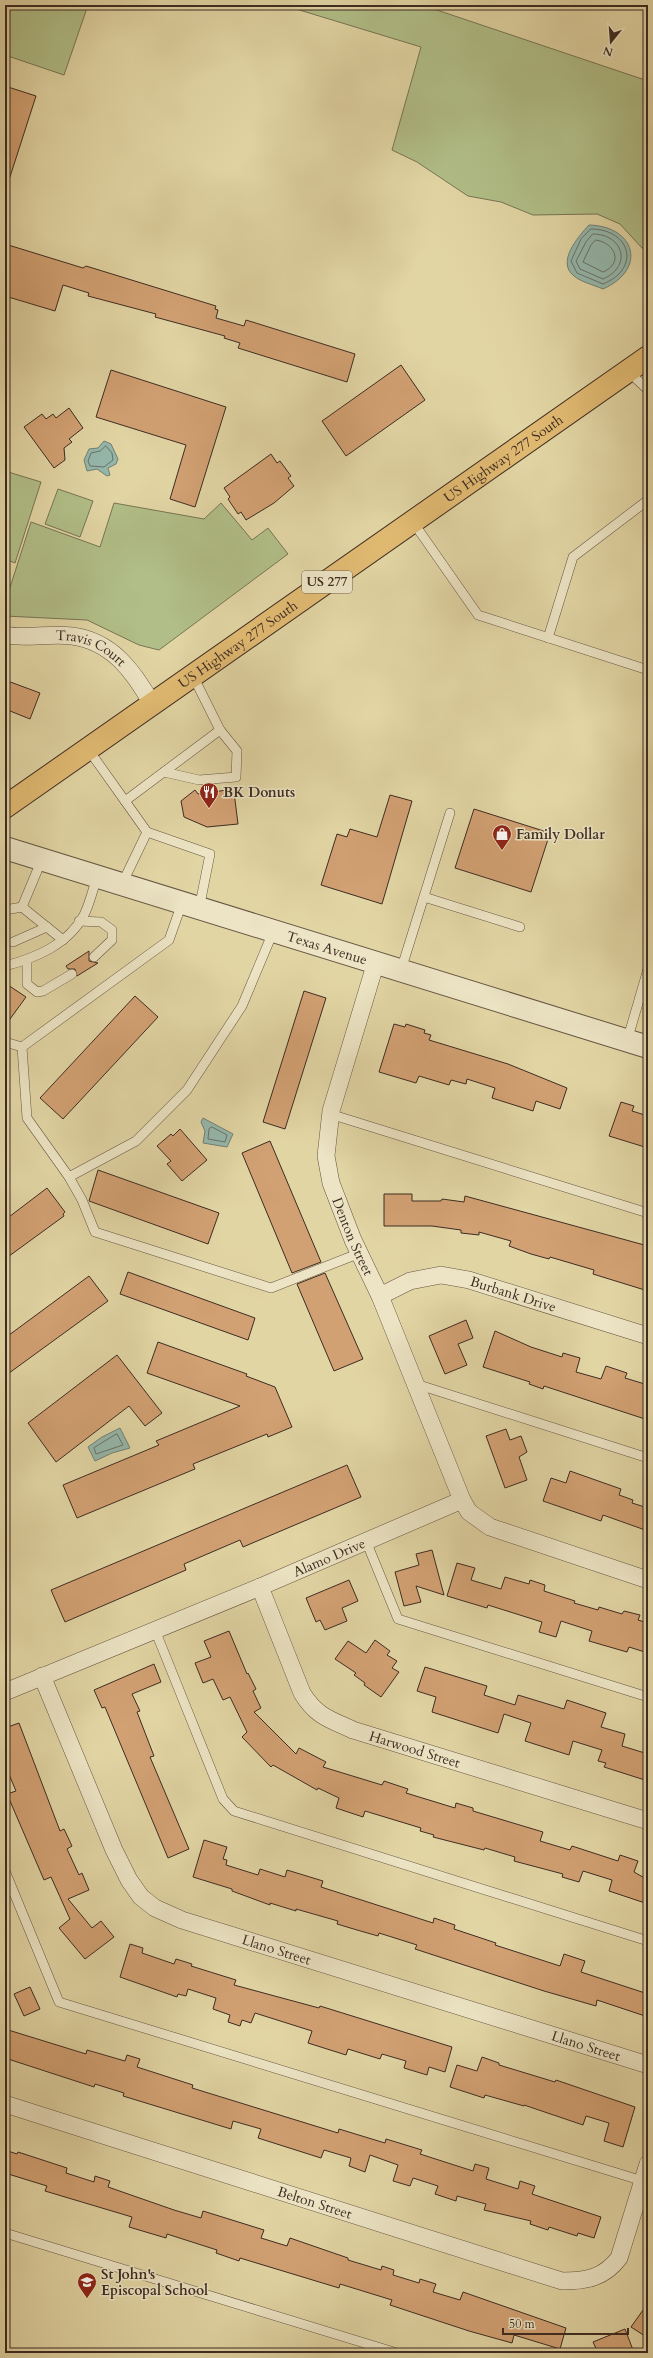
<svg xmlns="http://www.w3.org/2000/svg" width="653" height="2358" viewBox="0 0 653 2358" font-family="Cardo,serif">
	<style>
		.green { fill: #b1be87; stroke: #777555 }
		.water { fill: #95b8ac; stroke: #728075 }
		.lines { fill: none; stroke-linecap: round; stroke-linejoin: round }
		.shore { stroke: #697268; stroke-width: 1 }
		.building { fill: #d2a173; stroke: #3d2c23 }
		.service-casing { stroke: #665643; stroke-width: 10 }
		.minor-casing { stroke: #665643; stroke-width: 18 }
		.tertiary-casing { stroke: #665643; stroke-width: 24 }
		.trunk-casing { stroke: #3d2c23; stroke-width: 24 }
		.service { stroke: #ece4c4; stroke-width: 9 }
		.minor { stroke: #ece4c4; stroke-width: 17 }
		.tertiary { stroke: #ece4c4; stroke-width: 22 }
		.trunk { stroke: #e1ba72; stroke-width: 22 }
		.labels { text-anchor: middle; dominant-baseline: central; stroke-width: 3; stroke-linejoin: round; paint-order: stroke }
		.shield { fill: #ece4c4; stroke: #726353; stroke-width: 1 }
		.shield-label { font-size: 13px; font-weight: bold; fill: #3d2c23 }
		.street-label { font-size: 14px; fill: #3d2c23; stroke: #ece4c4 }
		.poi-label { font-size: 14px; font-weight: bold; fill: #3d2c23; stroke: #ece4c4; text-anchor: start }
	</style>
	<rect width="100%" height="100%" fill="#e2d5a4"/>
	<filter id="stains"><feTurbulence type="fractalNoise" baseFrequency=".005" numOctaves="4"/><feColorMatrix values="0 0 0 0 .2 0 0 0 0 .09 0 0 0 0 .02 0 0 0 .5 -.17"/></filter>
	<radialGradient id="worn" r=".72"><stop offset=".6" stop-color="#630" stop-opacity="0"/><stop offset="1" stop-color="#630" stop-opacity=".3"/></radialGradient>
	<g class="green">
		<polygon points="5,5 88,5 64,75 5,55"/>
		<polygon points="283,5 422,5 648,81 648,251 642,248 620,224 597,214 533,215 501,202 468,196 417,162 392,150 421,47"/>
		<polygon points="5,471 41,482 15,563 5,559"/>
		<polygon points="58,489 93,501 80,537 45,524"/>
		<polygon points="114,503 204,519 221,503 252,540 268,528 288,554 159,650 139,645 87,620 5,616 5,603 31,522 100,547"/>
	</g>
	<g class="water">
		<path d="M 589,225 C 635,226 648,269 603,289 C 594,285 581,282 574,276 C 556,262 578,237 589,225 Z"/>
		<polygon points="104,441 111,444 118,459 116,464 108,468 110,475 107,476 97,469 87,471 84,460 89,449 98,448"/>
		<polygon points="203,1118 233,1134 227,1147 203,1143 205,1131 201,1122"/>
		<polygon points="120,1428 130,1448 112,1453 95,1461 88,1447 102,1437"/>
	</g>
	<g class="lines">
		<g class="shore">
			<path d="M 591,229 C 630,229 642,268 603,284 L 577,273 L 571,261 L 581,239 Z"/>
			<path d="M 593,234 C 623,234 633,266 603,279 L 580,269 L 576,261 L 586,242 Z"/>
			<path d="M 596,240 C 615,243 624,263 603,272 L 583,262 L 591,245 Z"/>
			<polygon points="106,446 112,453 113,460 104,467 90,466 88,461 91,453 100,451"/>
			<polygon points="212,1127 227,1135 225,1142 208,1139 209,1129"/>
			<polygon points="117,1434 123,1445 96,1454 94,1448"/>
		</g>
	</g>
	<g class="building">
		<polygon points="5,86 36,96 8,183 5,183"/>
		<polygon points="5,244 83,268 86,266 216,306 215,309 218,310 216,318 244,326 246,320 355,354 347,382 238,348 240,343 224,338 225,336 155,317 156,314 88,296 89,293 63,285 55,311 5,296"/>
		<polygon points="401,365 425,400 346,456 322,421"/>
		<polygon points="111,370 226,407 195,507 170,499 186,445 96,417"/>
		<polygon points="69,408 83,428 69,439 72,442 64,448 65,460 54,468 24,427 42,414 46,419 53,414 56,418"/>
		<polygon points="271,454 277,463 280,461 291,476 288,478 294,486 274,503 246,520 241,512 238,514 228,499 230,497 224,488"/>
		<polygon points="5,680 40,693 30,719 5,709"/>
		<polygon points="195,790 198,794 227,790 227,793 234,792 238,824 207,827 184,817 181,801"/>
		<polygon points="390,795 412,801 382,904 321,885 337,834 347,837 350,829 377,837"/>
		<polygon points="474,809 550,833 531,892 455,868"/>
		<polygon points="89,951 89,961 98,963 77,976 75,969 68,969 66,966"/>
		<polygon points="5,983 26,997 5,1026"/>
		<polygon points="304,991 326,998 285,1129 263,1122"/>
		<polygon points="135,996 158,1017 63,1119 40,1098"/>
		<polygon points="394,1024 405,1027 406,1024 425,1030 424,1033 431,1035 429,1040 508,1064 567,1088 560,1109 536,1101 533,1111 492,1098 495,1088 467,1079 466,1084 451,1080 449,1085 419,1076 416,1083 379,1072"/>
		<polygon points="621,1102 634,1106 632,1111 648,1116 648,1148 609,1136"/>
		<polygon points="180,1129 207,1160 182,1181 167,1164 171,1161 157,1146 171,1134 173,1136"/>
		<polygon points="270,1141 321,1262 292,1273 242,1153"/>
		<polygon points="98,1170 219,1213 208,1244 89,1201"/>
		<polygon points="47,1188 65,1212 63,1214 64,1216 5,1259 5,1220"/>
		<polygon points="384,1194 412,1194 412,1201 441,1201 442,1199 464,1202 465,1196 648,1246 648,1291 593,1274 594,1270 550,1257 549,1259 531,1254 509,1246 511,1241 479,1232 479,1235 461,1233 461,1230 432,1226 384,1226"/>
		<polygon points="128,1272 255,1318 248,1340 120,1294"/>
		<polygon points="325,1273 363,1359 334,1371 297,1284"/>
		<polygon points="89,1276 108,1301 5,1376 5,1338"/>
		<polygon points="466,1320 473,1338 458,1344 467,1365 445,1374 429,1336"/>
		<polygon points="495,1331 531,1347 562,1357 563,1353 580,1358 576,1372 601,1379 606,1366 627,1373 625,1378 648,1385 648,1420 544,1386 543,1389 529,1384 530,1382 483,1367"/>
		<polygon points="158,1342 247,1374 246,1376 275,1387 292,1427 268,1437 267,1434 193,1464 195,1469 77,1518 63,1485 159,1445 156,1441 240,1406 147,1373"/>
		<polygon points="117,1355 162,1413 145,1426 129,1406 56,1462 28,1423"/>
		<polygon points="506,1429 510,1440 521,1436 527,1452 519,1457 527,1480 505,1488 486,1436"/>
		<polygon points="347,1465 361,1497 243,1547 240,1540 184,1564 186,1570 65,1622 51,1590"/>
		<polygon points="570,1471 621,1489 619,1495 633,1500 632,1503 648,1508 648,1531 603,1515 601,1521 543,1501 551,1478 566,1483"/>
		<polygon points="432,1550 444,1595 416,1586 421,1602 404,1606 395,1572 419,1565 416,1554"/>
		<polygon points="457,1563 475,1568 471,1580 501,1589 505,1577 529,1584 530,1580 545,1585 544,1591 575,1601 574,1603 598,1610 599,1607 622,1614 624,1611 640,1615 638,1620 648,1623 648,1653 629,1647 627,1652 589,1641 592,1631 561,1621 556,1637 539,1632 542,1622 488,1605 487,1608 447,1596"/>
		<polygon points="349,1580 358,1601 342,1608 347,1621 325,1630 320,1620 316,1622 306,1598"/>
		<polygon points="229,1631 247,1674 248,1673 256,1689 253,1691 261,1708 254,1712 296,1754 299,1748 326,1762 323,1767 382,1785 384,1781 408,1789 406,1793 455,1808 456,1803 473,1808 473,1811 543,1832 540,1841 570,1850 572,1846 618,1861 620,1855 638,1861 634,1872 648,1880 648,1904 609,1891 612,1880 583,1871 579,1882 562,1877 563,1874 514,1861 515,1857 485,1848 484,1850 433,1837 434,1835 420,1831 421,1828 365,1811 363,1817 336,1808 339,1798 318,1788 317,1790 273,1765 271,1767 242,1737 247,1732 230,1697 223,1700 213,1679 203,1683 195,1663 211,1657 204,1641"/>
		<polygon points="375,1640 390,1651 387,1655 397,1661 392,1668 399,1672 381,1697 364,1685 365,1683 354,1675 356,1673 335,1659 348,1641 366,1653"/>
		<polygon points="154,1664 161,1682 132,1694 140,1711 137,1712 154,1756 150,1757 189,1849 168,1858 105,1707 102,1708 94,1690"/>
		<polygon points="425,1667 487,1686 484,1695 515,1705 518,1695 564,1709 567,1700 606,1713 601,1727 625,1734 622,1746 648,1754 648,1781 604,1767 606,1763 598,1761 602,1750 573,1741 569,1755 525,1741 531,1723 504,1714 498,1733 432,1712 436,1697 417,1691"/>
		<polygon points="19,1723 60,1831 64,1829 72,1846 67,1849 79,1875 82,1873 89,1890 68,1899 92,1928 101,1921 114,1937 85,1959 59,1928 70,1919 51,1877 44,1880 7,1794 16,1791 5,1765 5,1728"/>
		<polygon points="204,1840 227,1847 223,1859 227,1860 226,1865 258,1875 260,1869 285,1877 287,1870 323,1881 321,1887 433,1923 434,1918 455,1925 454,1929 496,1943 495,1945 560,1966 564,1954 585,1961 581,1972 648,1994 648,2017 597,2000 596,2006 544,1991 415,1949 417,1945 379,1933 378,1936 357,1930 337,1924 338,1921 296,1909 296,1911 270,1903 270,1905 232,1891 232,1889 193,1877"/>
		<polygon points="130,1944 143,1948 142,1953 174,1964 176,1959 192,1964 191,1966 236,1980 234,1985 319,2008 320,2006 452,2047 445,2072 429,2067 427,2075 404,2068 406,2061 382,2054 380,2059 348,2049 346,2055 308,2043 312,2031 255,2013 251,2023 242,2020 240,2026 228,2022 230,2015 213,2009 216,1998 188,1989 186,1996 178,1994 177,1997 120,1977"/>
		<polygon points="30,1987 40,2009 24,2016 14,1994"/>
		<polygon points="5,2029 86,2054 87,2050 125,2061 127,2055 140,2059 137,2067 193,2085 192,2088 338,2133 339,2129 385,2143 386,2139 422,2150 420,2154 473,2171 475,2164 489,2168 486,2179 518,2189 520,2181 535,2186 532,2194 601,2217 594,2238 578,2233 577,2236 549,2227 548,2230 530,2224 531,2221 484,2210 486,2204 457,2196 456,2201 435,2194 438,2186 413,2178 410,2186 393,2181 398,2165 370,2155 365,2172 349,2166 351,2158 324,2150 321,2158 258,2138 261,2129 233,2121 231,2129 123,2096 124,2093 95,2084 94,2087 5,2058"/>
		<polygon points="482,2057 499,2063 499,2065 555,2082 556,2080 635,2107 623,2147 604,2141 609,2123 586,2116 583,2125 524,2105 524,2106 485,2095 484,2098 450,2087 457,2065 477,2071"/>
		<polygon points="8,2151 17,2154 18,2152 67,2168 66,2173 94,2182 95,2176 110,2181 108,2187 174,2210 201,2218 203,2211 264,2230 261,2238 287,2246 290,2238 348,2258 348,2260 381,2270 382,2266 394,2270 393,2275 419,2283 420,2279 436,2284 433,2292 460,2300 463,2292 566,2328 560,2349 514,2335 512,2343 469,2331 390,2305 392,2300 340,2284 339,2288 240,2258 239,2261 216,2253 217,2250 167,2234 166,2238 129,2227 132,2217 45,2191 47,2186 5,2173 5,2160"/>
		<polygon points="648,2303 648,2338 631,2327"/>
		<polygon points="625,2329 633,2350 625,2353 598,2353 593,2342"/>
	</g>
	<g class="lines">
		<defs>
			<g id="service">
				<polyline points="628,371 648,390"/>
				<polyline points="413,522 478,615 648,670"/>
				<polyline points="548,638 573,557 648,500"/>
				<polyline points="88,749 125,801"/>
				<polyline points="164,772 199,780 236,777 237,751 220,730 193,676"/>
				<polyline points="147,832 210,854 199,909"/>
				<polyline points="122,884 147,832 125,801 220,730"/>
				<polyline points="424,897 520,927"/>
				<polyline points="182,903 169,940 22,1047 27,1118 69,1177 136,1141 187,1090 242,1006 273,932"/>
				<polyline points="22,907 63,940"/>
				<polyline points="5,910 22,907 42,859"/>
				<polyline points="79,921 101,922 112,930 112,940 94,957"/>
				<polyline points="13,942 47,927"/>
				<polyline points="27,960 27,984 37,992 43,991 72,974"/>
				<path d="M 5,966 C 35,958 68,945 84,915 C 90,903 93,889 97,877"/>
				<polyline points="401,970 450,813"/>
				<polyline points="627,1041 648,969"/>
				<polyline points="5,1042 22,1047"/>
				<polyline points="330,1114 648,1213"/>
				<polyline points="69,1177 82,1200 95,1232 271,1288 360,1253"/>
				<polyline points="416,1384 648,1458"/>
				<polyline points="366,1541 398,1619 648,1697"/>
				<polyline points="155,1630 223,1799 234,1811 648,1941"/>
				<polyline points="5,1871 59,2002 643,2181"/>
				<polyline points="5,2233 397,2353"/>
			</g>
			<g id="minor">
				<path id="s1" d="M 5,635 C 28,639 50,633 72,636 C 112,641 134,672 152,704"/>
				<path id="s2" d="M 376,962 L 331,1111 L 326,1156 L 331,1183 L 353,1240 L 380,1296 L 462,1500"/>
				<path id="s3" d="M 380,1296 L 410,1281 L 441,1275 L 469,1280 L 648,1336"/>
				<path id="s4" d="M 260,1587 L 302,1693 C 316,1716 329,1719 353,1730 L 648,1821"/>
				<path id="s5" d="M 42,1676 L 114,1850 L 129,1880 L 141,1897 L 155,1908 L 182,1920 L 648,2065"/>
				<path id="s6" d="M 5,1692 L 260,1587 L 462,1500 L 469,1512 L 490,1527 L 648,1580"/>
				<path id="s7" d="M 5,2104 L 562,2281 C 586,2281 604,2278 619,2258 L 648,2164"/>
			</g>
			<g id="tertiary">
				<path id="s8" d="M 5,848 L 648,1047"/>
			</g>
			<g id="trunk">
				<path id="s9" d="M 5,807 L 648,357"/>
			</g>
		</defs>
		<use href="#service" class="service-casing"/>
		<use href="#minor" class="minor-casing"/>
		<use href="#tertiary" class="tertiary-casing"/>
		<use href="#trunk" class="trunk-casing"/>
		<use href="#service" class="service"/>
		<use href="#minor" class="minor"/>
		<use href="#tertiary" class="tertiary"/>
		<use href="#trunk" class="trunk"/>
	</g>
	<defs>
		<symbol id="restaurant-pin" viewBox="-11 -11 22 30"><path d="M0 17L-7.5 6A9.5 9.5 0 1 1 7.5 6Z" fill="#8f2418" stroke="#ece4c4"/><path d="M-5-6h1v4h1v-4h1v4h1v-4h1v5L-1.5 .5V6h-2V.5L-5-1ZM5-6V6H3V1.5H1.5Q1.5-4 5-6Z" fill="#fff"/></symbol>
		<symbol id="shop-pin" viewBox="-11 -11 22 30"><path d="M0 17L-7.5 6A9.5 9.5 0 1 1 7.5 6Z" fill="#8f2418" stroke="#ece4c4"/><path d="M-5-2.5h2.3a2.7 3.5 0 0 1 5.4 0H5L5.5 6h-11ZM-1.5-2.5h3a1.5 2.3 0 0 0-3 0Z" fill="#fff"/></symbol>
		<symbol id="school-pin" viewBox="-11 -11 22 30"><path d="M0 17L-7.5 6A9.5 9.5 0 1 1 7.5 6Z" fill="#8f2418" stroke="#ece4c4"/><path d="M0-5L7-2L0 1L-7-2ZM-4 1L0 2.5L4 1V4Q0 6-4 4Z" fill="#fff"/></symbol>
	</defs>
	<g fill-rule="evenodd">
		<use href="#restaurant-pin" x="198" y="781" width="22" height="30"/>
		<use href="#shop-pin" x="491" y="823" width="22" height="30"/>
		<use href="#school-pin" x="76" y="2271" width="22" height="30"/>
	</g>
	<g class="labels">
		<rect class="shield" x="302" y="571" width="50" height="22" rx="3"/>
		<g class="shield-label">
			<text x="327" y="582">US 277</text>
		</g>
		<g class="street-label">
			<text stroke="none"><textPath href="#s9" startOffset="608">US Highway 277 South</textPath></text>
			<text stroke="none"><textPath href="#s9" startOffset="284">US Highway 277 South</textPath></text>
			<text stroke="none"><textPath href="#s1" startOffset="89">Travis Court</textPath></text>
			<text stroke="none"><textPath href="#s8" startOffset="337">Texas Avenue</textPath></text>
			<text stroke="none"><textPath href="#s2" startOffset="286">Denton Street</textPath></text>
			<text stroke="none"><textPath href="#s3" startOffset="140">Burbank Drive</textPath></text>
			<text stroke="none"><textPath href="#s6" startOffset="351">Alamo Drive</textPath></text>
			<text stroke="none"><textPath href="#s4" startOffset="243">Harwood Street</textPath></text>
			<text stroke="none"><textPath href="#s5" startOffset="389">Llano Street</textPath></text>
			<text stroke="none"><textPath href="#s5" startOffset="713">Llano Street</textPath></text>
			<text stroke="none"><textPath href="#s7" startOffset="325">Belton Street</textPath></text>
		</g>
		<g class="poi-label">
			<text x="223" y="792">BK Donuts</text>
			<text x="516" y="834">Family Dollar</text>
			<text x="101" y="2274">St John's<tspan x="101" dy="16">Episcopal School</tspan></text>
		</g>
	</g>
	<rect width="653" height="2358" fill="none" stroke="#e2d5a4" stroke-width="20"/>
	<rect x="6" y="6" width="641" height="2346" fill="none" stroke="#3d2c23" stroke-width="2"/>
	<rect x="10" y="10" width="633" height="2338" fill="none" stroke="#3d2c23"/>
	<g transform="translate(611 42) rotate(197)" stroke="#ece4c4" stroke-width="3" paint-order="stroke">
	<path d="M0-3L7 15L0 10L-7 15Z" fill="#3d2c23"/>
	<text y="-6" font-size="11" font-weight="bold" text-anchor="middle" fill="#3d2c23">N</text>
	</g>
	<path d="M503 2328v6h125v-6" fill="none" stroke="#3d2c23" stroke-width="2"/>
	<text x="509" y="2328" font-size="12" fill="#3d2c23" stroke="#ece4c4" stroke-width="3" paint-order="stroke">50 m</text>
	<rect width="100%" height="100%" filter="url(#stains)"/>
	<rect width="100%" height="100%" fill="url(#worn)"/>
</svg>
